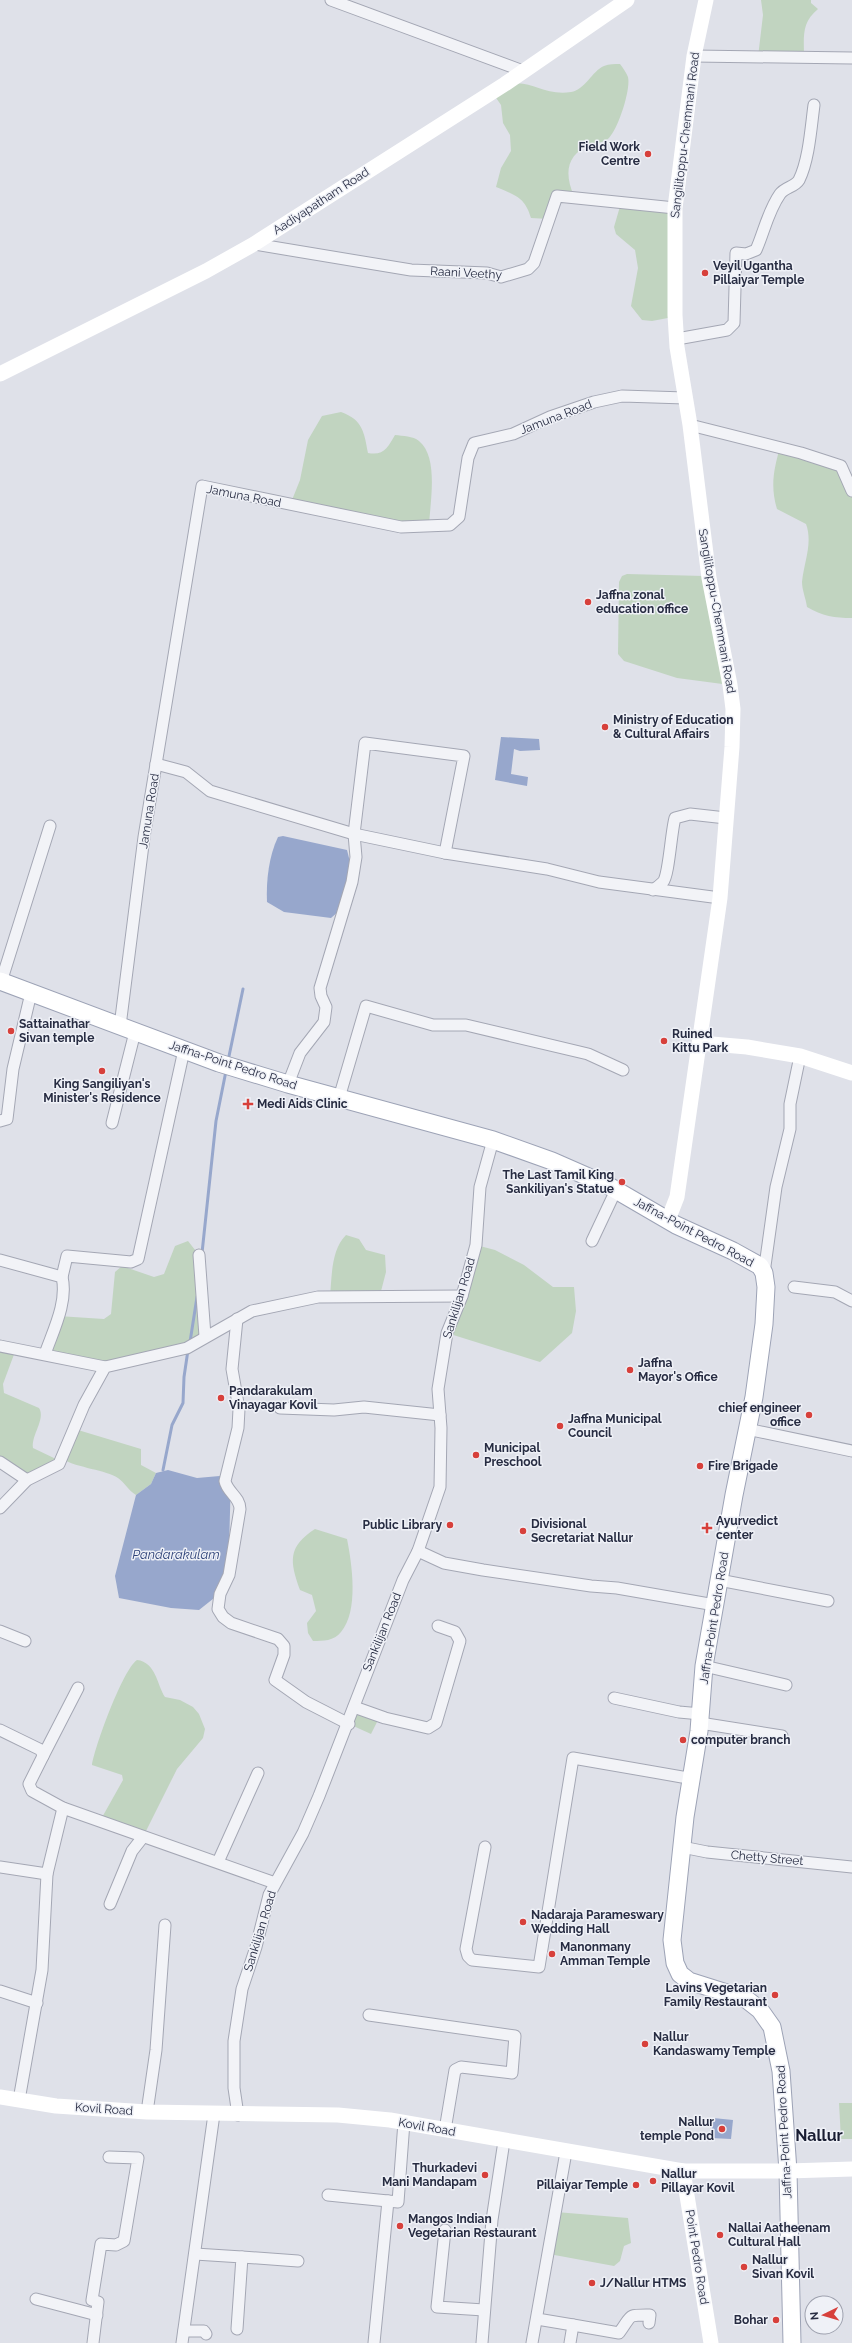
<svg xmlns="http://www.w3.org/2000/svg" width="852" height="2343" viewBox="0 0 852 2343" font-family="Raleway,sans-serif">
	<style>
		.green { fill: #c1d4c0 }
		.water { fill: #97a7cc }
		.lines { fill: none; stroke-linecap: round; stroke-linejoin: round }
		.stream { stroke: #97a7cc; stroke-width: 3 }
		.street-casing { stroke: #a4a7b4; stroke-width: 13 }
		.primary-casing { stroke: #9da3b6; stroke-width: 19 }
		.street { stroke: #f2f3f7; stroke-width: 11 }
		.secondary { stroke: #fff; stroke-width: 15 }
		.primary { stroke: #fff; stroke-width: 17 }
		.poi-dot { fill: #d7403b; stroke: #eff1f7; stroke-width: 1.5 }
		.labels { text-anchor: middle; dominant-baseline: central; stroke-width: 3; stroke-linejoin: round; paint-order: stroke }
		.street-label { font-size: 12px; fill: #272c42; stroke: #eff1f7 }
		.poi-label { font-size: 12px; font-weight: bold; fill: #272c42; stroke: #eff1f7; text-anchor: start }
		.water-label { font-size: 13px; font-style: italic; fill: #2e4278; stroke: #eff1f7 }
		.district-label { font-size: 16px; font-weight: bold; fill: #191d32; stroke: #eff1f7 }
	</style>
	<rect width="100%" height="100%" fill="#dfe1e9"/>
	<g class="green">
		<path d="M 761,0 L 811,0 L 811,3 L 818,9 C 801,23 804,37 804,58 L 758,57 L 763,15 Z"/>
		<path d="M 620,64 C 623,68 626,72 628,77 C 631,90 618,129 609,138 C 604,143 598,142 592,144 C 566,154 564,173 574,196 L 557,196 L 549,219 L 531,218 C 525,197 515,195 496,187 L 501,168 L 511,151 L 510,135 L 503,123 L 501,105 L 492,92 C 526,70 537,97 571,92 C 585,90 592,71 604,66 C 609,64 615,64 620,64 Z"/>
		<polygon points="621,203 675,208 673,317 652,321 642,320 631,306 638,268 635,250 616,234 614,227"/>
		<path d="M 341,412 C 363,420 364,432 368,453 C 384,456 388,447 395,435 C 403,436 413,436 419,441 C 439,457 430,503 429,526 L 290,505 L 300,480 L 308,440 L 322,416 Z"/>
		<path d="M 780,447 L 841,466 L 852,491 L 852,618 C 835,618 822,616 807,607 C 806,599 802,590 802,582 C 804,562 813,543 806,524 L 777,509 C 770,486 774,469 780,447 Z"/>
		<polygon points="627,574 704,576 730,685 677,678 624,661 618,654 619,582 622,576"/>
		<path d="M 346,1235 L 359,1239 L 366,1250 L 385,1255 L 386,1272 L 380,1295 L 330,1296 C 332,1276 331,1250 346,1235 Z"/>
		<polygon points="188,1241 199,1255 205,1336 187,1348 105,1367 45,1354 58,1316 104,1319 111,1314 115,1272 122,1266 154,1277 164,1274 175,1246"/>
		<polygon points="476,1245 495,1250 524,1265 553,1287 574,1287 576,1311 572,1333 540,1362 447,1333"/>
		<path d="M 0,1346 L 16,1349 L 3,1384 L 4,1393 L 39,1408 C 46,1419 31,1435 33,1448 L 56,1459 L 27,1480 L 0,1462 Z"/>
		<path d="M 78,1430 L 141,1449 L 141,1465 L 156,1473 L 151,1484 L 136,1495 C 128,1490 125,1483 118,1478 C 106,1470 78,1468 62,1459 Z"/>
		<path d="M 315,1529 L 347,1539 C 352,1564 359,1611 341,1632 C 334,1641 323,1641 313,1641 L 308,1633 L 307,1623 L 316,1611 L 312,1595 L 300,1590 C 290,1562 287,1547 315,1529 Z"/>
		<path d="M 137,1660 C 156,1662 157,1685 165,1697 L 180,1700 L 193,1707 L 199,1714 L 205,1729 L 203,1738 L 177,1769 L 143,1837 L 100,1821 L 123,1780 L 122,1775 L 92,1765 C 95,1746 123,1669 137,1660 Z"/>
		<polygon points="354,1707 380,1716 371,1734 349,1724"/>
		<polygon points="839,2103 852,2103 852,2139 841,2139"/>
		<polygon points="556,2212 628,2218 631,2243 624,2246 620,2261 614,2266 549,2254"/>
	</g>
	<g class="water">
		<polygon points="501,737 539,739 540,750 520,751 514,749 511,774 528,777 527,786 495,780"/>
		<path d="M 283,836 L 347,850 L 351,866 L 339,911 L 331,918 L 284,912 L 267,902 C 266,880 269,856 278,837 Z"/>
		<polygon points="168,1470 197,1478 231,1475 228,1587 199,1610 171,1608 119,1598 115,1576 136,1495 151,1484 156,1473"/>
		<polygon points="713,2118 733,2120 731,2139 711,2138"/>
	</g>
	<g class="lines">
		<g class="stream">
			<polyline points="228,1061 243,989"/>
			<polyline points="202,1253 216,1121 226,1071"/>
			<polyline points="190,1342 197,1297"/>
			<polyline points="163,1470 172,1425 183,1403 184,1377 188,1350"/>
		</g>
		<defs>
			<g id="street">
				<polyline points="331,0 523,71"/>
				<polyline points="694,56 852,58"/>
				<polyline points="254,244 411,270 487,273 501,277 528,269 534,263 557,196 675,208"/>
				<path d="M 677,339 L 727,330 L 734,323 L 736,253 L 746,254 L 756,250 C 764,232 768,211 780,194 C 785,187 795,187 799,180 C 809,160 811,127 814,105"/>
				<polyline points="690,425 801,453 841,466 852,491"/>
				<polyline points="156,764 186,772 210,791 354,834 445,853 547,869 599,882 720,898"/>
				<path d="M 653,890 C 656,888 660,885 663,882 C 669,875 671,832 675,818 L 690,814 L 726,818"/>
				<polyline points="1,982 50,826"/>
				<polyline points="120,1026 144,837 202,486 401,527 450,525 459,517 468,458 474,443 513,434 550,417 594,402 622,396 685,398"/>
				<polyline points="288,1084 300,1053 324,1022 326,1007 321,996 320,988 352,882 356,857 354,834 365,743 464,756 445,853"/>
				<polyline points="339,1098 366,1006 433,1025 466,1025 588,1054 623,1070"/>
				<polyline points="0,1121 7,1119 13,1069 31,993"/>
				<polyline points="112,1123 135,1032"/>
				<polyline points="592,1241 616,1190"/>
				<polyline points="199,1255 205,1336"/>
				<path d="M 0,1260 L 62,1277 C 68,1302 53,1331 45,1354"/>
				<polyline points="764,1273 776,1187 790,1129 790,1104 800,1056"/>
				<polyline points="62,1277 67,1256 131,1262 138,1259 184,1050"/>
				<polyline points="794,1287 835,1292 852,1301"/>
				<path d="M 237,1319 L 232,1369 L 239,1409 L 238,1428 L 225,1481 C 227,1492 240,1497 240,1509 L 229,1575 L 220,1594 L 218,1609 L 223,1617 L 231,1623 L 278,1639 L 284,1646 L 284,1655 L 275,1680 L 306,1702 L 349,1724"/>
				<polyline points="0,1346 105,1367"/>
				<polyline points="280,1408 334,1410 364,1407 440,1415"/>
				<polyline points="747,1429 852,1451"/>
				<polyline points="0,1462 27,1480"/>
				<polyline points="0,1508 27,1480 59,1464 84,1405 105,1367 187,1348 252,1311 318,1297 462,1296"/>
				<polyline points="418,1551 444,1563 483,1570 591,1586 617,1588 715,1605"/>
				<polyline points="719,1580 828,1601"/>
				<polyline points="0,1631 25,1641"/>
				<polyline points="704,1666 786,1685"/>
				<polyline points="614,1698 679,1712 701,1714"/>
				<polyline points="354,1707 385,1718 428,1728 436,1723 460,1641 455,1632 438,1626"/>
				<polyline points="700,1723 782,1736"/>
				<polyline points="0,1730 41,1750 43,1756 29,1784 32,1791 63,1808 275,1883"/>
				<polyline points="43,1756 78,1688"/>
				<polyline points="485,1847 466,1949 468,1956 472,1960 539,1967 573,1758 682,1777 692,1777"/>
				<polyline points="682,1847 707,1852 852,1867"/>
				<polyline points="218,1862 258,1773"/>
				<polyline points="0,1867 47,1874"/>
				<polyline points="110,1904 132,1851 143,1837"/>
				<polyline points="0,1991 37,2003"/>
				<polyline points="369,2015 515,2036 512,2073 461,2067 455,2070 445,2130"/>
				<polyline points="19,2100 42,1970 47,1874 63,1808"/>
				<polyline points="147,2112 156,2050 165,1925"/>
				<polyline points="238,2115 234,2088 234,2041 242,1989 256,1947 269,1895 303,1833 319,1796 403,1580 418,1551 440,1487 441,1428 438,1389 447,1333 462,1296 476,1245 480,1187 493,1140"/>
				<polyline points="328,2195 398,2202 404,2122"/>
				<polyline points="445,2230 437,2307 484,2310"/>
				<polyline points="195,2254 242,2257 237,2329"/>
				<polyline points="242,2257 298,2261"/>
				<polyline points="36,2299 97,2315"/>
				<polyline points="537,2319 573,2325"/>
				<polyline points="184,2331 204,2331 206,2334"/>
				<polyline points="93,2343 98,2302 92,2300 101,2244 116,2245 124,2241 138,2158 109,2157"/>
				<polyline points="182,2343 214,2114"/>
				<polyline points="374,2343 388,2201"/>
				<polyline points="482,2343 492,2220 504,2141"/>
				<polyline points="532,2343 566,2152"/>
				<path d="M 570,2343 L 573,2325 L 619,2333 C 633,2314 626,2315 650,2315 L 649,2323"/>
			</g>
			<polyline id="primary" points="0,981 219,1063 288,1084 493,1140 552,1161 609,1186 676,1225 733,1251 760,1266 764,1273 766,1287 764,1324 754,1397 734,1495 704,1666 699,1731 685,1817 672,1940 675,1963 680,1974 689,1981 746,1999 760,2010 772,2027 781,2071 788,2171 792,2343"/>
		</defs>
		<use href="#street" class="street-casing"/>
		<use href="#primary" class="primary-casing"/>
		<use href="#street" class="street"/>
		<g class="secondary">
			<polyline points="0,374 206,271 254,244 505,84 627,0"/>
			<polyline points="700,1043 747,1047 800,1056 852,1073"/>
			<polyline points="668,1220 677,1197 720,898 732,747 733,709 730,685 709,578 690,425 677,347 675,315 675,208 694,56 706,0"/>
			<polyline points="0,2097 56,2106 147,2112 338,2115 390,2120 683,2171 788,2171 852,2169"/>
			<polyline points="683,2171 711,2343"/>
		</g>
		<use href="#primary" class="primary"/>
	</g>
	<g class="poi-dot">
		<circle cx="648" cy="154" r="4"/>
		<circle cx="705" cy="273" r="4"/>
		<circle cx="588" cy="602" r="4"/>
		<circle cx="605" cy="727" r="4"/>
		<circle cx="11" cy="1031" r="4"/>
		<circle cx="664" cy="1041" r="4"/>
		<circle cx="102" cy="1071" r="4"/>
		<path d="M246 1098h4v4h4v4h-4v4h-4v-4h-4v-4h4z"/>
		<circle cx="622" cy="1182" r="4"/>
		<circle cx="630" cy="1370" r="4"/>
		<circle cx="221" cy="1398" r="4"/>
		<circle cx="809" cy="1415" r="4"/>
		<circle cx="560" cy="1426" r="4"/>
		<circle cx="476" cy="1455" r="4"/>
		<circle cx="700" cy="1466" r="4"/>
		<circle cx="450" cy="1525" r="4"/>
		<path d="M705 1522h4v4h4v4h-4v4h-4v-4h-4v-4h4z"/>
		<circle cx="523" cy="1531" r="4"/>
		<circle cx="683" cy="1740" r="4"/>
		<circle cx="523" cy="1922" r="4"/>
		<circle cx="552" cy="1954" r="4"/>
		<circle cx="775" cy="1995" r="4"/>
		<circle cx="645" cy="2044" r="4"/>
		<circle cx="722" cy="2129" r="4"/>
		<circle cx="485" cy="2175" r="4"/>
		<circle cx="653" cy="2181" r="4"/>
		<circle cx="636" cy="2185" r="4"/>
		<circle cx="400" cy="2226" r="4"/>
		<circle cx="720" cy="2235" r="4"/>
		<circle cx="744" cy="2267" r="4"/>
		<circle cx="592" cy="2283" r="4"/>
		<circle cx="776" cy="2320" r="4"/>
	</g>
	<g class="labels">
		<g class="street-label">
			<text transform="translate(685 135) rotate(-83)">Sangilitoppu-Chemmani Road</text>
			<text transform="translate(321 201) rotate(-33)">Aadiyapatham Road</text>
			<text transform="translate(466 273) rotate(3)">Raani Veethy</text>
			<text transform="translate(556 417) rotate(-21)">Jamuna Road</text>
			<text transform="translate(244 496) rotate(11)">Jamuna Road</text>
			<text transform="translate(717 611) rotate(80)">Sangilitoppu-Chemmani Road</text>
			<text transform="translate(149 811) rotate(-81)">Jamuna Road</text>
			<text transform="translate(233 1065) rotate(18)">Jaffna-Point Pedro Road</text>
			<text transform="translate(694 1232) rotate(28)">Jaffna-Point Pedro Road</text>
			<text transform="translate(459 1298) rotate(-73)">Sankilijan Road</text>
			<text transform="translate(714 1618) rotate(-81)">Jaffna-Point Pedro Road</text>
			<text transform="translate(382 1632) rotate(-68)">Sankilijan Road</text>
			<text transform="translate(767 1858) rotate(5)">Chetty Street</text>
			<text transform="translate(260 1931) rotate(-73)">Sankilijan Road</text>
			<text transform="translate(104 2109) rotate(4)">Kovil Road</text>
			<text transform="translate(427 2127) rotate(10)">Kovil Road</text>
			<text transform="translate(784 2132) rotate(-93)">Jaffna-Point Pedro Road</text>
			<text transform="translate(697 2257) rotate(81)">Point Pedro Road</text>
		</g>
		<g class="poi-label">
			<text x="640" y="147" text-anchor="end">Field Work<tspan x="640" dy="14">Centre</tspan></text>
			<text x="713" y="266">Veyil Ugantha<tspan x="713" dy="14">Pillaiyar Temple</tspan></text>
			<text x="596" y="595">Jaffna zonal<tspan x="596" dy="14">education office</tspan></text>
			<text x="613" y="720">Ministry of Education<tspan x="613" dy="14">&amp; Cultural Affairs</tspan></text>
			<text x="19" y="1024">Sattainathar<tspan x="19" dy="14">Sivan temple</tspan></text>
			<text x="672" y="1034">Ruined<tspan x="672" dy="14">Kittu Park</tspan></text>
			<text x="102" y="1084" text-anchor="middle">King Sangiliyan's<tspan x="102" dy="14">Minister's Residence</tspan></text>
			<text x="257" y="1104">Medi Aids Clinic</text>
			<text x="614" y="1175" text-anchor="end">The Last Tamil King<tspan x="614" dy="14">Sankiliyan's Statue</tspan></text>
			<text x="638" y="1363">Jaffna<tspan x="638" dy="14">Mayor's Office</tspan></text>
			<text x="229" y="1391">Pandarakulam<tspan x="229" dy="14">Vinayagar Kovil</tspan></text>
			<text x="801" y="1408" text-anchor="end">chief engineer<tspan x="801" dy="14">office</tspan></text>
			<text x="568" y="1419">Jaffna Municipal<tspan x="568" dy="14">Council</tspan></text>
			<text x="484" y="1448">Municipal<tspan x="484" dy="14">Preschool</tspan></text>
			<text x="708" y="1466">Fire Brigade</text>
			<text x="716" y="1521">Ayurvedict<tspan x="716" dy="14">center</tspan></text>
			<text x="531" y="1524">Divisional<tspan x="531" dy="14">Secretariat Nallur</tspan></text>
			<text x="442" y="1525" text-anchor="end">Public Library</text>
			<text x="691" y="1740">computer branch</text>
			<text x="531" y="1915">Nadaraja Parameswary<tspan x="531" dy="14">Wedding Hall</tspan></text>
			<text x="560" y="1947">Manonmany<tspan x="560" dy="14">Amman Temple</tspan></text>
			<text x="767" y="1988" text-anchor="end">Lavins Vegetarian<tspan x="767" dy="14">Family Restaurant</tspan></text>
			<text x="653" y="2037">Nallur<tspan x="653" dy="14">Kandaswamy Temple</tspan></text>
			<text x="714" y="2122" text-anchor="end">Nallur<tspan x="714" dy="14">temple Pond</tspan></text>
			<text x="477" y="2168" text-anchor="end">Thurkadevi<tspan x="477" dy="14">Mani Mandapam</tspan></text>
			<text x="661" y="2174">Nallur<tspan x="661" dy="14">Pillayar Kovil</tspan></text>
			<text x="628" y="2185" text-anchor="end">Pillaiyar Temple</text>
			<text x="408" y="2219">Mangos Indian<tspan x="408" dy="14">Vegetarian Restaurant</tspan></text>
			<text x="728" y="2228">Nallai Aatheenam<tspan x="728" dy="14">Cultural Hall</tspan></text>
			<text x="752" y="2260">Nallur<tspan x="752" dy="14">Sivan Kovil</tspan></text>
			<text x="600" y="2283">J/Nallur HTMS</text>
			<text x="768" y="2320" text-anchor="end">Bohar</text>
		</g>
		<g class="water-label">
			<text x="176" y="1554">Pandarakulam</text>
		</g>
		<g class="district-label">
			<text x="819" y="2135">Nallur</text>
		</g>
	</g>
	<g transform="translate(824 2315) rotate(265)"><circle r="19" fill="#eff1f7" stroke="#9fa2af"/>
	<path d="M0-3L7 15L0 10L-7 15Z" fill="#d7403b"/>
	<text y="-6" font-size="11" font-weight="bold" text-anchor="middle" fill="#272c42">N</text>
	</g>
</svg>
